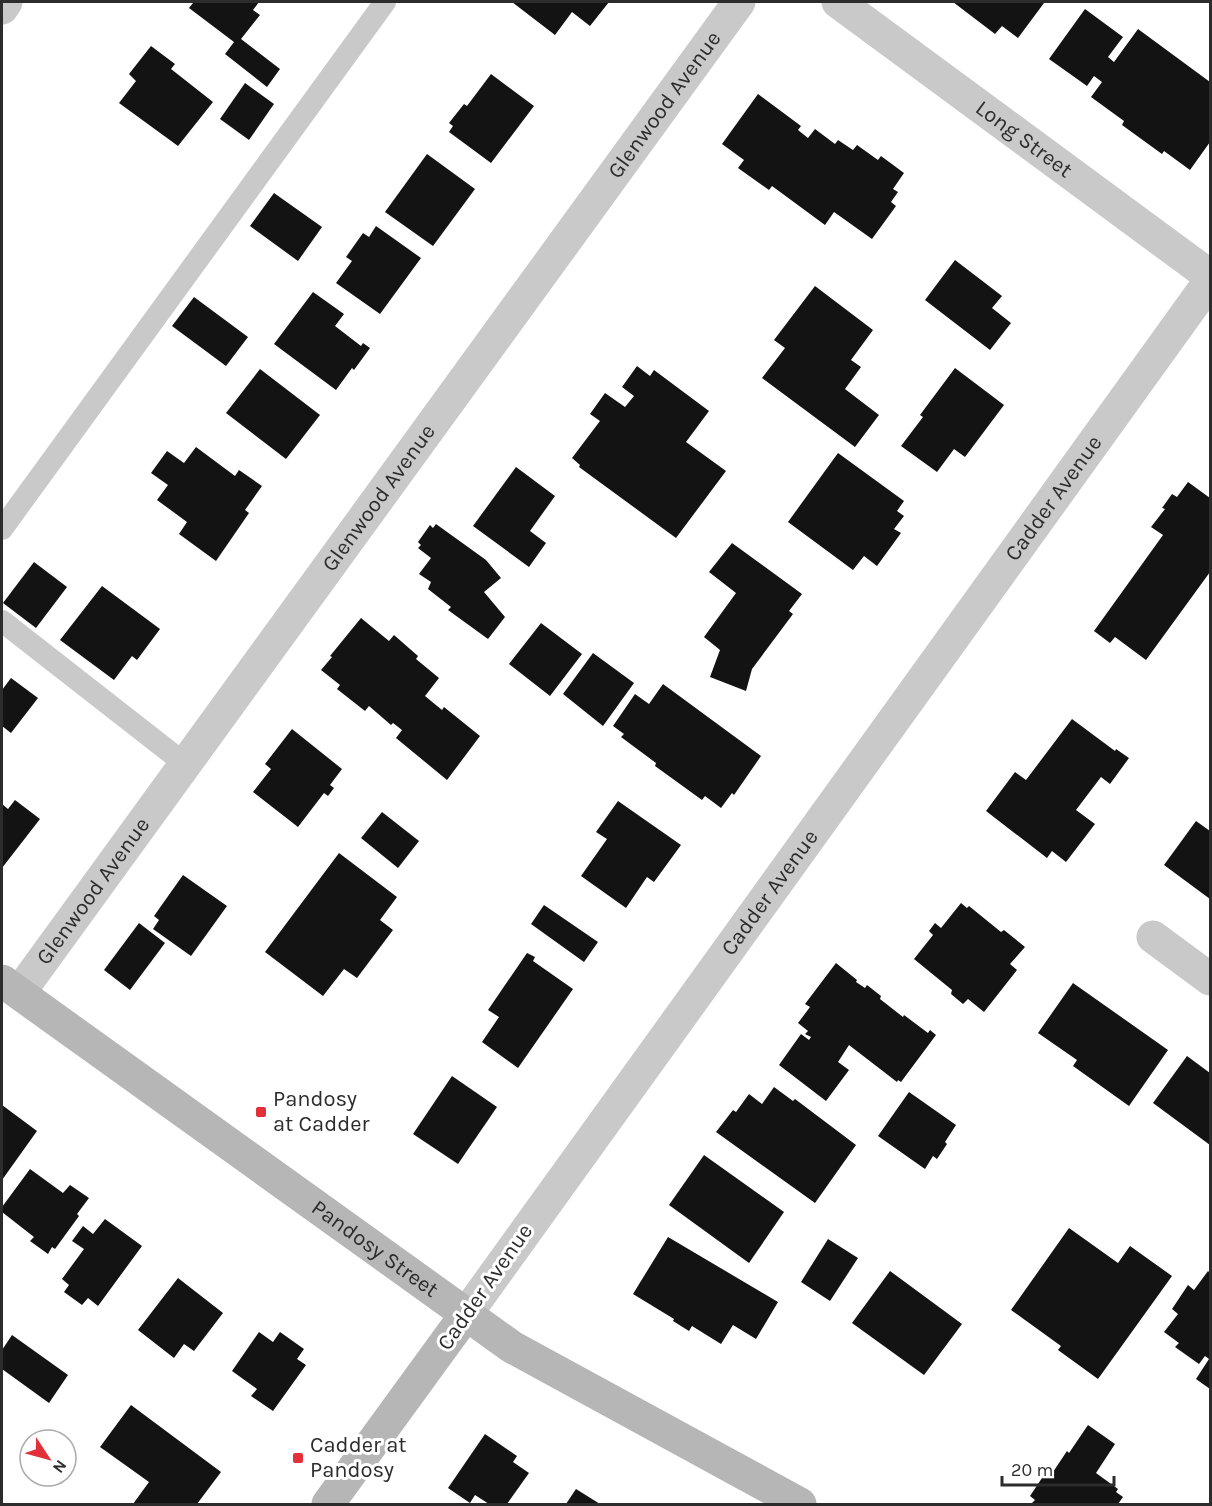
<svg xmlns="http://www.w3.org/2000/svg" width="1212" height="1506" viewBox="0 0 1212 1506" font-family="Karla,sans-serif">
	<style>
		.building { fill: #131313 }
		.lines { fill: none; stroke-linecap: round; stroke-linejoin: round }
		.lane { stroke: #c9c9c9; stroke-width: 22 }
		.street { stroke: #c9c9c9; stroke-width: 33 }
		.secondary { stroke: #b6b6b6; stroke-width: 33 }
		.poi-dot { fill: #e1303a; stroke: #fff; stroke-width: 2 }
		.labels { text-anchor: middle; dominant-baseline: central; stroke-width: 6; stroke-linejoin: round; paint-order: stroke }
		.street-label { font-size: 22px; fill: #2c2c2c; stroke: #fff }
		.poi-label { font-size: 22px; fill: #2c2c2c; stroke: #fff; text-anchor: start }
	</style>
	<rect width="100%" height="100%" fill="#fff"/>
	<g class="building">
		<polygon points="191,2 259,2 253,10 260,15 241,39 280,69 267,87 225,54 234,42 189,8 193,3"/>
		<polygon points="512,2 609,2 590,26 572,12 555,35"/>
		<polygon points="953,2 1042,2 1044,3 1018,38 1002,26 995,34"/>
		<polygon points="1085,9 1123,37 1108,57 1114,62 1138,29 1210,82 1210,142 1190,170 1164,151 1162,154 1122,125 1124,121 1091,97 1102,82 1094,76 1087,86 1049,59"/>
		<polygon points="151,46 175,64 171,69 213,102 178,146 119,103 136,81 129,74"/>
		<polygon points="491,74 534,106 491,163 449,132 453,126 449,123 464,104 467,106"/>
		<polygon points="245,83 274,104 249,140 220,119"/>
		<polygon points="758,94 801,126 798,130 808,138 815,129 835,144 838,140 853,150 857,145 878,160 881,156 904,173 893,189 898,192 891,202 896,206 872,239 834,212 825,225 772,186 769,190 738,168 744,160 722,144"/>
		<polygon points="427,154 475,189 433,246 385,212"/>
		<polygon points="274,193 322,227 298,261 250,226"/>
		<polygon points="376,226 421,258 380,314 336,283 352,261 346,257 363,233 369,237"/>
		<polygon points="955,260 1002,296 992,308 1011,323 990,350 925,300"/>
		<polygon points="815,286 873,330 851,360 861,367 845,389 879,415 855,447 762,378 785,348 774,340"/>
		<polygon points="313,292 344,314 335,326 361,346 363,343 370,348 354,370 352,368 336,390 274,344"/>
		<polygon points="194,297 248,337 226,366 172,326"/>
		<polygon points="637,366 650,376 654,370 709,411 686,442 726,471 676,538 579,467 580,465 572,458 600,421 590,414 605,393 625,407 634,396 622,387"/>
		<polygon points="955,368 1004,405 965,457 954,449 937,472 901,446 923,417 920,415"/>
		<polygon points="260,369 320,415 286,459 226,413"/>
		<polygon points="196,447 235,476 239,470 262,486 245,510 249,513 216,561 179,534 187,522 157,500 168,485 151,473 167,451 184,463"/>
		<polygon points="838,453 904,501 897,511 904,516 894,529 901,533 877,566 864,556 853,570 788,522"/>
		<polygon points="516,467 555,496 530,531 546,543 529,567 473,526"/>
		<polygon points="1188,482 1210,498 1210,572 1146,660 1115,637 1110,643 1094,631 1163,535 1151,527 1165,509 1162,508 1172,494 1177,497"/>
		<polygon points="436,524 486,560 501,578 484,592 505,617 488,639 448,610 451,607 428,589 431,582 419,574 431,558 418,548 421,545 418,542 430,525 433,528"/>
		<polygon points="732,543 802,594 789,611 793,614 752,669 746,691 710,677 720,650 704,637 736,593 709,572"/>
		<polygon points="34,562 67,587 36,628 3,603"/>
		<polygon points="102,586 160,629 137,660 132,656 114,680 60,640"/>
		<polygon points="361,618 389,641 394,635 418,656 416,659 439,678 425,696 442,710 444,707 480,736 447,780 396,738 402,730 393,723 391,725 369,706 365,711 337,689 340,685 321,670 332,657 330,656"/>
		<polygon points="541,623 582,654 550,696 509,664"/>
		<polygon points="593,653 634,683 603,726 563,694"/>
		<polygon points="11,678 38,698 11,733 2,726 2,690"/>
		<polygon points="663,684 761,756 734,795 732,793 721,808 705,796 702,800 655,766 656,763 621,737 624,734 613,726 635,694 649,704"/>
		<polygon points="1072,719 1115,751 1116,749 1129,758 1110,784 1101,777 1076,810 1095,824 1066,862 1052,851 1047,858 986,811 1015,772 1026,780"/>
		<polygon points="292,729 342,769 330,785 334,788 328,796 324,793 298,827 253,792 271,769 265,764"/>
		<polygon points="15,800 40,819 2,868 2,804 8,809"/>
		<polygon points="618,801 681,845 654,882 647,877 626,908 581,876 607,839 596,832"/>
		<polygon points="382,812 419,841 398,868 361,838"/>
		<polygon points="1196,821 1210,831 1210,899 1164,865"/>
		<polygon points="339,853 397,897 380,920 393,930 357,978 344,969 323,996 265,952"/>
		<polygon points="183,875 227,906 191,956 153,929 159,920 154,916"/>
		<polygon points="961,903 967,908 969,906 1001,932 1004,930 1025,947 1010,964 1017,970 984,1012 968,999 963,1004 951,994 952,990 914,959 933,935 929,931 935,923 941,928"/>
		<polygon points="544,905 598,942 584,962 531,924"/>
		<polygon points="139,923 165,943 130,990 104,970"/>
		<polygon points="527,953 535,957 533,961 573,989 518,1068 482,1042 499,1017 488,1010"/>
		<polygon points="836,963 857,980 856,982 865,988 867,985 881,996 880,999 903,1017 904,1015 928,1033 930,1030 936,1035 901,1082 898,1080 897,1082 849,1045 838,1062 849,1070 826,1101 779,1065 801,1034 809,1040 811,1037 805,1034 808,1031 798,1023 810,1007 805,1004"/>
		<polygon points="1073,983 1168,1050 1129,1106 1073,1066 1077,1060 1038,1033"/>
		<polygon points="1187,1056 1210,1073 1210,1145 1153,1103"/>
		<polygon points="452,1076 497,1107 458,1164 413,1134"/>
		<polygon points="774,1087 793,1101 795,1099 856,1145 815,1203 716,1132 733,1110 736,1112 749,1094 762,1104"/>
		<polygon points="909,1092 956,1125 945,1142 947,1144 937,1159 933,1156 925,1169 878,1136"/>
		<polygon points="2,1105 37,1131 2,1180"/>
		<polygon points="704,1155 784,1212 749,1263 669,1205"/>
		<polygon points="30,1169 63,1193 70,1185 89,1198 77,1214 79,1216 55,1249 52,1247 48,1254 30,1241 34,1237 2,1212 2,1207"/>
		<polygon points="105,1219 142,1246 98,1306 88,1298 82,1305 64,1292 69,1285 62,1279 84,1249 72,1241 83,1226 93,1234"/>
		<polygon points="1069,1228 1118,1263 1130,1246 1172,1276 1098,1379 1058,1350 1061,1346 1011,1310"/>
		<polygon points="668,1237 778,1302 756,1339 733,1325 721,1344 692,1326 689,1331 673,1321 674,1319 633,1294"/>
		<polygon points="828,1239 858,1258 830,1301 801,1282"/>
		<polygon points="890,1271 962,1324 924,1375 852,1323"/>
		<polygon points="1208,1271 1210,1273 1210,1389 1196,1379 1209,1359 1205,1356 1199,1364 1175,1347 1179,1343 1164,1332 1178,1314 1172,1309 1188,1285 1194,1290"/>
		<polygon points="178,1278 223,1313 194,1351 184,1344 174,1358 138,1330"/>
		<polygon points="259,1332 273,1342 280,1332 304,1349 297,1359 306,1365 273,1411 251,1396 257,1389 232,1371"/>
		<polygon points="12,1335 68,1375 49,1403 2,1369 2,1350"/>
		<polygon points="131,1405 221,1472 197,1504 133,1504 149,1482 100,1447"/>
		<polygon points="1088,1425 1115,1444 1096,1473 1118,1489 1116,1492 1123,1497 1118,1504 1031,1504 1035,1500 1030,1496 1044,1475 1049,1478 1067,1451 1069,1453"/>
		<polygon points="485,1434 517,1456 513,1462 529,1473 507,1504 489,1504 475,1495 470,1503 448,1488"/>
		<polygon points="576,1489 600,1504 566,1504"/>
	</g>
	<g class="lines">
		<g class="lane">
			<polyline points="2,529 385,2"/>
			<polyline points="2,621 185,764"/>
		</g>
		<g class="street">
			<path id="s1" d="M 838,2 L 1210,276"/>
			<polyline points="2,8 6,2"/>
			<polyline points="1153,937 1210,979"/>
			<path id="s2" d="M 19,993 L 739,2"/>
			<path id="s3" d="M 467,1313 L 1210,281"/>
		</g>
		<g class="secondary">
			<path id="s4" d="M 2,981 L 512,1347 L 800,1504"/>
			<polyline points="328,1504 467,1313"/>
		</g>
	</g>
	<g class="poi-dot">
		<rect x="255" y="1106" width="12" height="12" rx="3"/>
		<rect x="292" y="1452" width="12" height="12" rx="3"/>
	</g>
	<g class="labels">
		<g class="street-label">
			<text stroke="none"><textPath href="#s2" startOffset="1098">Glenwood Avenue</textPath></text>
			<text stroke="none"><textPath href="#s1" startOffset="231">Long Street</textPath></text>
			<text stroke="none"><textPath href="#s2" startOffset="612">Glenwood Avenue</textPath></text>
			<text stroke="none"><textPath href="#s3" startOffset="1004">Cadder Avenue</textPath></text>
			<text stroke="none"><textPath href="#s2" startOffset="126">Glenwood Avenue</textPath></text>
			<text stroke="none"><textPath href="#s3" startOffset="518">Cadder Avenue</textPath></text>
			<text stroke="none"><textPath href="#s4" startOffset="459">Pandosy Street</textPath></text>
			<text transform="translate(485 1287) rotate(-55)">Cadder Avenue</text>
		</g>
		<g class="poi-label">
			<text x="273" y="1099">Pandosy<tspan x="273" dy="25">at Cadder</tspan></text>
			<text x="310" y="1445">Cadder at<tspan x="310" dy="25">Pandosy</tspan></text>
		</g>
	</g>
	<rect width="1212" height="1506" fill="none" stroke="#2c2c2c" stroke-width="6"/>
	<g transform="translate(48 1458) rotate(126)"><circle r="28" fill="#ffffff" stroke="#ababab" stroke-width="1.5"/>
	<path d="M0-4.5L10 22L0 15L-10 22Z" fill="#e1303a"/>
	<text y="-9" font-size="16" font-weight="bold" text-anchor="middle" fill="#2c2c2c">N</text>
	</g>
	<path d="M1002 1476v9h112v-9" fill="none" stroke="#2c2c2c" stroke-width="3"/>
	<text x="1011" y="1476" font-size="18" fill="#2c2c2c" stroke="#ffffff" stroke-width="4.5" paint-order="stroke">20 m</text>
</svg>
